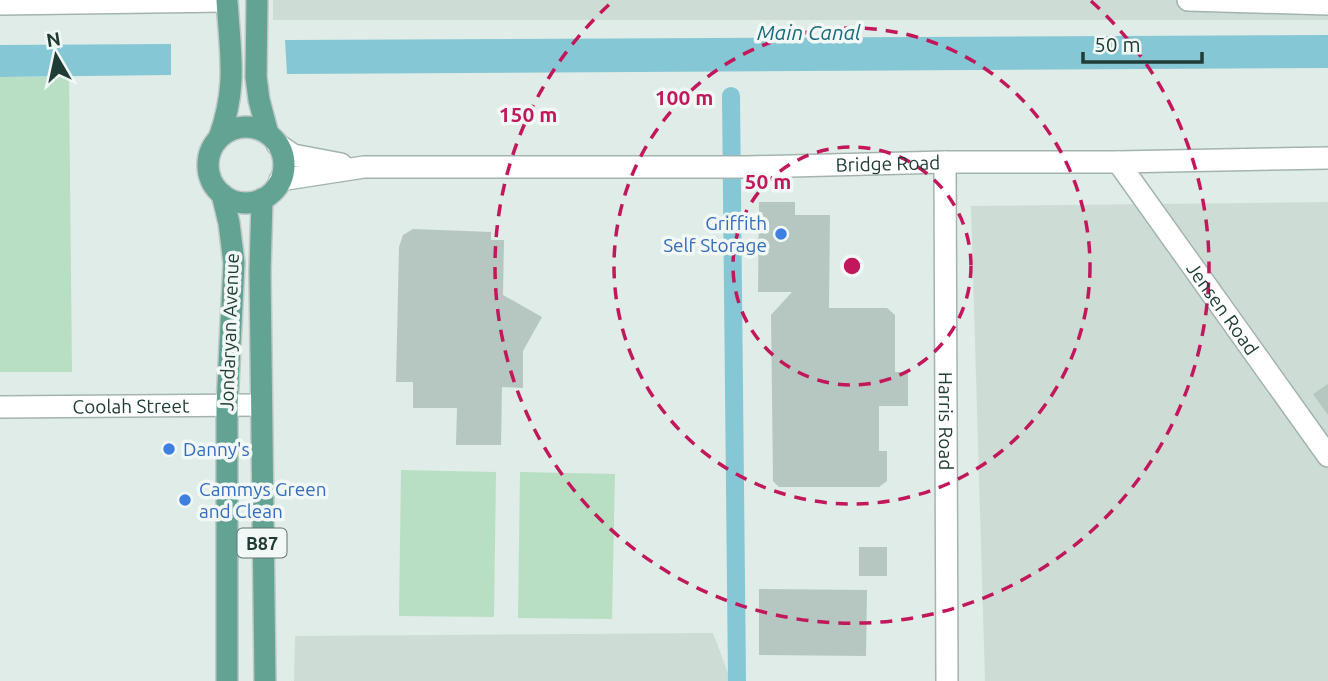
<svg xmlns="http://www.w3.org/2000/svg" width="1328" height="681" viewBox="0 0 1328 681" font-family="Ubuntu,sans-serif">
	<style>
		.built { fill: #cedcd6 }
		.green { fill: #b8dec3 }
		.water { fill: #85c7d4 }
		.lines { fill: none; stroke-linecap: round; stroke-linejoin: round }
		.canal { stroke: #85c7d4; stroke-width: 18 }
		.building { fill: #b5c7c0 }
		.minor-casing { stroke: #a3b4ae; stroke-width: 24 }
		.major-casing { stroke: #c1c9c6; stroke-width: 24 }
		.minor { stroke: #fff; stroke-width: 21 }
		.major { stroke: #63a393; stroke-width: 21 }
		.ring { fill: none; stroke: #c2185b; stroke-width: 3.5; stroke-dasharray: 12 9 }
		.shop-dot { fill: #3f7fe0; stroke: #f1f8f5; stroke-width: 2.5 }
		.labels { text-anchor: middle; dominant-baseline: central; stroke-width: 7; stroke-linejoin: round; paint-order: stroke }
		.shield { fill: #f1f8f5; stroke: #5f756f; stroke-width: 2 }
		.shield-label { font-size: 18px; font-weight: bold; fill: #203d35 }
		.street-label { font-size: 19px; fill: #203d35; stroke: #f1f8f5 }
		.shop-label { font-size: 19px; fill: #366cbe; stroke: #f1f8f5; text-anchor: start }
		.water-label { font-size: 21px; font-style: italic; fill: #186a7b; stroke: #f1f8f5 }
		.centre { fill: #c2185b; stroke: #f1f8f5; stroke-width: 3.5 }
		.ring-label { font-size: 21px; text-anchor: middle; font-weight: bold; fill: #c2185b; stroke: #f1f8f5; stroke-width: 7; stroke-linejoin: round; paint-order: stroke }
	</style>
	<rect width="100%" height="100%" fill="#e0ece7"/>
	<g class="built">
		<rect x="273" y="0" width="1055" height="20"/>
		<polygon points="1328,202 1328,681 985,681 971,206"/>
		<polygon points="713,633 731,681 294,681 295,636"/>
	</g>
	<g class="green">
		<polygon points="0,77 69,77 72,372 0,372"/>
		<polygon points="401,470 496,472 494,617 399,616"/>
		<polygon points="520,472 615,474 612,619 518,618"/>
	</g>
	<g class="water">
		<polygon points="1328,35 1328,68 287,74 285,40"/>
		<polygon points="171,44 171,75 0,77 0,45"/>
	</g>
	<g class="lines">
		<polyline class="canal" points="731,96 737,681"/>
	</g>
	<g class="building">
		<polygon points="759,202 795,202 795,215 830,215 829,308 887,308 895,315 895,372 908,372 908,406 879,406 879,451 887,451 887,481 879,487 779,487 773,481 771,315 792,292 758,292"/>
		<polygon points="413,229 491,232 491,240 504,240 503,295 542,317 523,351 523,388 502,387 501,445 456,445 457,408 413,408 413,382 396,382 399,247 403,235"/>
		<polygon points="1328,384 1328,415 1313,394"/>
		<rect x="859" y="547" width="28" height="29"/>
		<polygon points="759,589 867,590 866,656 759,655"/>
	</g>
	<g class="lines">
		<defs>
			<g id="minor">
				<polyline points="1188,0 1328,4"/>
				<polyline points="0,4 227,1"/>
				<polyline points="277,144 293,155 341,164"/>
				<path id="s1" d="M 945,162 L 947,681"/>
				<path id="s2" d="M 1118,162 L 1328,456"/>
				<path id="s3" d="M 280,180 L 364,167 L 748,167 L 945,162 L 1118,162 L 1328,158"/>
				<path id="s4" d="M 0,407 L 261,405"/>
			</g>
			<g id="major">
				<polyline points="257,0 256,77 259,100 268,134"/>
				<circle cx="246" cy="165" r="38"/>
				<path d="M 219,138 C 238,86 230,53 227,0"/>
				<polyline points="222,194 229,223 234,263 227,406 227,681"/>
				<polyline points="262,199 260,272 265,681"/>
			</g>
		</defs>
		<use href="#minor" class="minor-casing"/>
		<use href="#major" class="major-casing"/>
		<use href="#minor" class="minor"/>
		<use href="#major" class="major"/>
	</g>
	<g class="ring">
		<circle cx="852" cy="266" r="119"/>
		<circle cx="852" cy="266" r="238"/>
		<path d="M1091 1A357 357 0 1 1 613 1"/>
	</g>
	<g class="shop-dot">
		<circle cx="781" cy="234" r="7"/>
		<circle cx="169" cy="449" r="7"/>
		<circle cx="185" cy="500" r="7"/>
	</g>
	<g class="labels">
		<rect class="shield" x="237.5" y="528.5" width="49" height="29" rx="5"/>
		<g class="shield-label">
			<text x="262" y="543">B87</text>
		</g>
		<g class="street-label">
			<text stroke="none"><textPath href="#s3" startOffset="609">Bridge Road</textPath></text>
			<text stroke="none"><textPath href="#s2" startOffset="180">Jensen Road</textPath></text>
			<text transform="translate(229 332) rotate(-88)">Jondaryan Avenue</text>
			<text stroke="none"><textPath href="#s4" startOffset="131">Coolah Street</textPath></text>
			<text stroke="none"><textPath href="#s1" startOffset="259">Harris Road</textPath></text>
		</g>
		<g class="shop-label">
			<text x="767" y="223" text-anchor="end">Griffith<tspan x="767" dy="22">Self Storage</tspan></text>
			<text x="183" y="449">Danny's</text>
			<text x="199" y="489">Cammys Green<tspan x="199" dy="22">and Clean</tspan></text>
		</g>
		<g class="water-label">
			<text x="809" y="32">Main Canal</text>
		</g>
	</g>
	<circle cx="852" cy="266" r="10" class="centre"/>
	<g class="ring-label">
		<text x="684" y="105">100 m</text>
		<text x="528" y="122">150 m</text>
		<text x="768" y="189">50 m</text>
	</g>
	<g transform="translate(56 56) rotate(351)" stroke="#f1f8f5" stroke-width="5" paint-order="stroke">
	<path d="M0-5L12 26L0 18L-12 26Z" fill="#203d35"/>
	<text y="-10" font-size="19" font-weight="bold" text-anchor="middle" fill="#203d35">N</text>
	</g>
	<path d="M1083 52v10h119v-10" fill="none" stroke="#203d35" stroke-width="3.5"/>
	<text x="1094" y="52" font-size="21" fill="#203d35" stroke="#f1f8f5" stroke-width="5" paint-order="stroke">50 m</text>
</svg>
